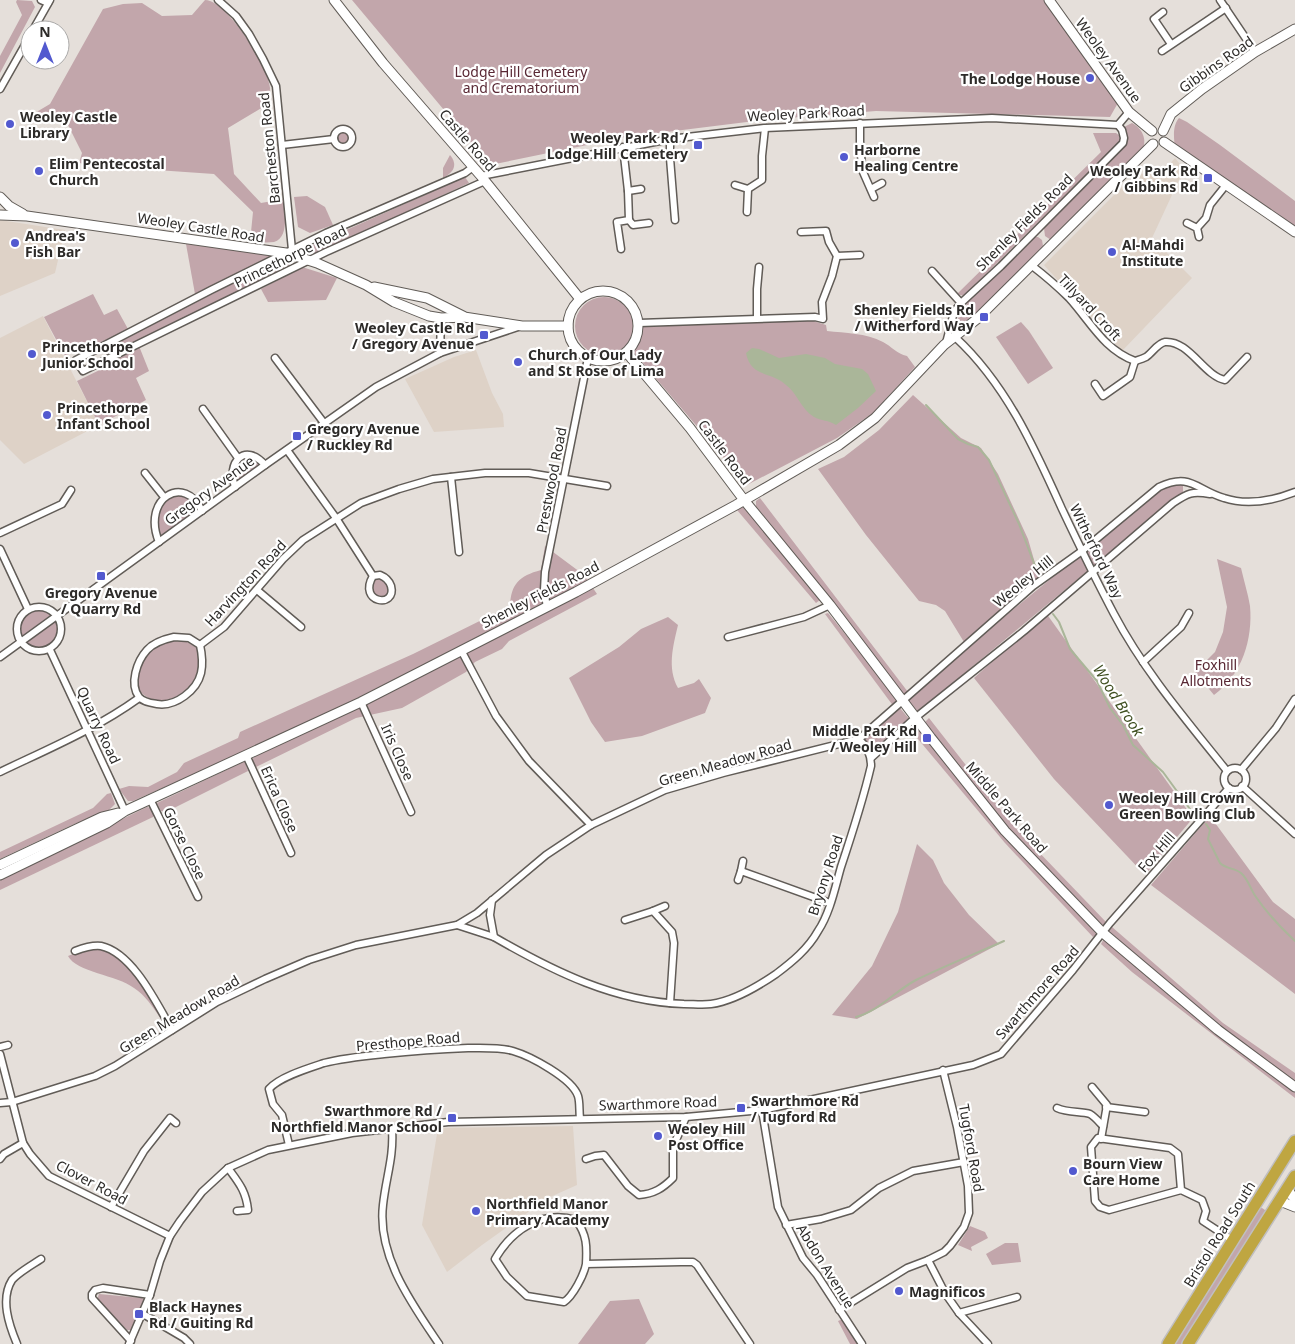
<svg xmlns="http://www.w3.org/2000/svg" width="1295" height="1344" viewBox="0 0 1295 1344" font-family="'Noto Sans',sans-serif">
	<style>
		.built { fill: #ded2c7 }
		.green { fill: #c2a6ab }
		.water { fill: #aab699 }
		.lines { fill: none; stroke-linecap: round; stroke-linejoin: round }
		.stream { stroke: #aab699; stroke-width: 2 }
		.street-casing { stroke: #615c57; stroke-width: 9 }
		.secondary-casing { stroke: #615c57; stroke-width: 11 }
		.highway-casing { stroke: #c0bfbf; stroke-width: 14 }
		.street { stroke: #fff; stroke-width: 6 }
		.secondary { stroke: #fff; stroke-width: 9 }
		.highway { stroke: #bfa641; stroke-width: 11 }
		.poi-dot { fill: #5259cf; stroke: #fff; stroke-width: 2 }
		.labels { text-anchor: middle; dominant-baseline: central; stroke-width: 4.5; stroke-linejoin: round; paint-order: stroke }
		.street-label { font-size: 14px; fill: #2d2b29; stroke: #fff }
		.park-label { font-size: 14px; fill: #592834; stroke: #fff }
		.poi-label { font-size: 14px; font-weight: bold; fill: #2d2b29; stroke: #fff; text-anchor: start }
		.water-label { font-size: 15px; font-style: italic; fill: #3f4f20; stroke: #fff }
	</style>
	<rect width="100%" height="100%" fill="#e5dfda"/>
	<g class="built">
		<polygon points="1175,158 1184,169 1152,238 1192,278 1122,351 1044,265 1129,180 1157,167 1169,165"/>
		<polygon points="0,220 65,230 55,273 0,296"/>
		<polygon points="43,316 99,425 24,464 0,440 0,338"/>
		<polygon points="476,350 492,393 503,414 504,427 434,432 405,379 454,357"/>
		<polygon points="573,1126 577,1185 548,1198 482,1245 447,1272 422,1225 438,1128"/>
	</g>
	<g class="green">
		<polygon points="17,0 32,1 35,7 0,73 0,56 22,15 16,2"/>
		<path d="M 205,0 C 227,0 268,67 270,88 C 270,93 268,99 268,104 L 228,128 L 234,174 L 261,203 L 284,199 C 284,211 290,237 274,242 C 267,243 257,242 250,242 L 253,212 L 214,174 L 99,166 L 79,163 L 82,153 L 64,117 L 52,114 L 31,124 L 28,117 L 50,104 L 103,9 L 123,4 L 142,3 L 162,16 L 192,15 Z"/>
		<polygon points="352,0 1045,0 1119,101 1110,117 876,111 763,120 626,137 490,165"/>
		<path d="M 1179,118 L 1187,122 L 1220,145 L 1295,201 L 1295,229 L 1175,148 C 1174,139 1172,126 1179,118 Z"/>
		<path d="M 1132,123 C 1142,128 1148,140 1142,150 L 1051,240 L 1045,236 L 1044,228 L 1126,143 L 1128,137 L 1124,127 Z"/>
		<circle cx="343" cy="138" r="8"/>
		<polygon points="1093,133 1116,133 1120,136 1120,141 964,296 957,294 1101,152"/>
		<path d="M 450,155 C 458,165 454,172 443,178 L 443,168 Z"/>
		<polygon points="465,177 469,183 316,254 306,248"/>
		<polygon points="307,196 325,207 333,225 310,233 298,227 294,197"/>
		<path d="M 1035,237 L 1038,237 L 1042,240 L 1043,246 C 1026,264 976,322 956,328 L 959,315 L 971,298 Z"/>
		<polygon points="186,244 277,255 195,294"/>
		<polygon points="283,257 293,263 110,356 106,347"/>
		<polygon points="302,267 337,278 326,300 268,302 261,289"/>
		<polygon points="93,294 104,315 117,309 128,329 87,349 84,347 65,356 44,317"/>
		<circle cx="604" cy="326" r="29"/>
		<path d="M 807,319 L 826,325 L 827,331 C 845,333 866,333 883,342 C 891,346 897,354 907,356 L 915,367 L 873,413 L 837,438 L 747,485 L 630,348 L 640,328 L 644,327 Z"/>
		<polygon points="1021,322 1029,331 1053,368 1028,384 996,337"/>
		<polygon points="139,346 149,371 136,378 146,400 99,425 77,381 110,365 108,360"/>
		<polygon points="913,395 961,438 981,448 998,474 1028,539 1039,577 964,642 945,611 936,605 919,601 866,535 818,469 844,457 879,430"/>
		<polygon points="242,457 254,457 262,465 236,485 234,472"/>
		<polygon points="1170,484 1183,484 1183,492 1094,567 1084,550 1158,489"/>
		<polygon points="171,495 186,495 201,511 159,541 156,533 159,504"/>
		<polygon points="760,498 908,692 904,697 830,599 756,507 756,501"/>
		<polygon points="744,506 820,600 816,603 737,510"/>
		<path d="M 545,546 L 584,575 L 597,594 L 509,641 L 502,649 L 475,662 L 466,672 L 402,708 L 356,718 L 256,767 L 252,760 L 254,757 L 378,697 L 314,721 L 133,801 L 128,801 L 119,789 L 129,786 L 148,787 L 177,772 L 184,763 L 238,738 L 240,732 L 413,654 L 510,606 C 511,584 519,576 541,570 Z"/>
		<polygon points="1082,553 1090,569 918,712 907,700 964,650"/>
		<path d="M 1217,559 L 1241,568 C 1244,581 1248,594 1250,606 C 1253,639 1242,675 1214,695 L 1195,672 L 1215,652 L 1223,632 L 1227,607 Z"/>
		<path d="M 374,579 C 387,578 396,593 382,599 L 373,595 L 371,583 Z"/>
		<path d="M 37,609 L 46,610 L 54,617 L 24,639 C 17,625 22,612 37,609 Z"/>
		<polygon points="828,613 900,701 894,707 825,614"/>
		<polygon points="1046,613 1193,818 1145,875 1054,779 974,678"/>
		<path d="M 668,617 L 678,625 C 673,646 667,668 678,688 L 694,683 L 699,679 L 711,698 L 705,713 L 642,736 L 605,742 L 591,722 L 569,678 L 619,647 L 641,629 Z"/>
		<path d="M 57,619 C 68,644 43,661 24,643 Z"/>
		<path d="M 174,641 L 187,642 L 197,648 C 198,656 199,664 197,672 C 192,692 163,710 144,695 C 132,686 141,662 149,653 C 155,646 165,643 174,641 Z"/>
		<polygon points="900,708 910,720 873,752 863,738"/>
		<polygon points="929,718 1012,824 1106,922 1102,926 1009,831 923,724"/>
		<polygon points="919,728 1100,932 1093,937 1005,843 913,733"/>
		<polygon points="243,762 245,762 248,771 166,812 161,811 157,803"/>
		<polygon points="111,793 115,804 109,810 72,825 0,859 0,852 93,808 107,794"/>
		<polygon points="147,807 151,808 154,815 153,817 0,890 0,879"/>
		<polygon points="1210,816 1273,902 1295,919 1295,994 1151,885"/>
		<polygon points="917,844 933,860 944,883 969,915 999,944 857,1019 832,1015 872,966 898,912"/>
		<polygon points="1112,927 1223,1023 1295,1073 1295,1084 1216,1025 1107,934"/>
		<polygon points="1105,937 1295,1090 1295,1098 1132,972 1101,944"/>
		<path d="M 99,948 L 114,953 L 132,969 L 168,1026 L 167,1028 C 157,1014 149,998 134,988 C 117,975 76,972 68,956 L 83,950 Z"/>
		<polygon points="1262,1208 1265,1210 1267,1214 1185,1344 1172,1344 1257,1209"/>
		<polygon points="970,1226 985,1232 988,1238 971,1247 972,1251 958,1245"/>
		<polygon points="1005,1243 1018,1243 1021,1262 992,1265 986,1254"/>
		<polygon points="99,1294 142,1298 145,1300 132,1330 127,1330 97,1300"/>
		<polygon points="639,1299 654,1334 645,1344 578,1344 610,1301"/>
		<polygon points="843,1319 861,1344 850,1344 838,1321"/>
	</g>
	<path class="water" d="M 752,348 L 759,349 L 779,358 L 806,354 L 825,358 L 835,364 L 862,369 L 868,374 L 876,391 L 858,408 L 836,425 C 829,420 821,421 814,417 C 800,408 798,394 786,385 C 771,371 751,378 746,353 Z"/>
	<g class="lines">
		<g class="stream">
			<polyline points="926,405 958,439 968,444 978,447 989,460 1019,524 1040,579"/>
			<polyline points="1053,614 1059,622 1070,649 1097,681 1110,708 1123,725 1133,745 1163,772 1195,816"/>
			<path d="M 1206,824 L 1210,830 L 1208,839 L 1220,863 C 1226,869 1235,868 1241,873 C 1249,880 1250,889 1256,897 C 1267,913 1281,928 1295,941"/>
			<path d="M 856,1017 C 879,1011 895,991 916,980 C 944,966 975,954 1004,941"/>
		</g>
		<defs>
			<g id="street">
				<polyline points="41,0 48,3"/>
				<polyline points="218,0 236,16 249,34 263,59 276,86 292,250"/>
				<polyline points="1220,0 1255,52"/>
				<polyline points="1163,12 1154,19 1171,44"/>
				<polyline points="33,30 50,0"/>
				<polyline points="1162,51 1226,8"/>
				<polyline points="0,89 30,36"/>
				<polyline points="860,123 860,148 863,172 874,197"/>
				<circle cx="343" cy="138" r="9"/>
				<polyline points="670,139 670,158 675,220"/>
				<polyline points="282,145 334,139"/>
				<polyline points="473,167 465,173 326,233 211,290 76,360 83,371 326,252 485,181"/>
				<polyline points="481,176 670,139 765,128 992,118 1118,125 1129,112"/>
				<polyline points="735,185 748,189"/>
				<polyline points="871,189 882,183"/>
				<polyline points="628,191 641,189"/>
				<polyline points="747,212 748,189 762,180 762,156 765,128"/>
				<polyline points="629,220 633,225 649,223"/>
				<polyline points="1187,223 1197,228 1199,237"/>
				<polyline points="1197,228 1206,218 1210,205 1226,185"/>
				<polyline points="621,249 617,222 629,220 628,191 623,147"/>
				<polyline points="837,256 860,255"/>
				<path d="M 1031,265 C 1044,275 1057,286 1069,298 C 1090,321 1104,350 1135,361 C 1138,360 1142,359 1146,357 C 1152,353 1158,343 1165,342 C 1189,340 1204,376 1225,380 L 1247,357"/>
				<polyline points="932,271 961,303"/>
				<polyline points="757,318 757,289 759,267"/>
				<polyline points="639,323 815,317 823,319 822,302 832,276 837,256 829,242 826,231 801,232"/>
				<path d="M 955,337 C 1006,384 1034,447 1062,509 C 1079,545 1096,580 1114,614 C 1144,671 1187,721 1227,771"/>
				<polyline points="946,343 954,312 961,303 1001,266 1123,143 1124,138 1122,130 1118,125"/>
				<polyline points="440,353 441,318"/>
				<polyline points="275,358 324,423"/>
				<polyline points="1095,384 1103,396 1130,377 1135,361"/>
				<polyline points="203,409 238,458"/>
				<polyline points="287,450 336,518 373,576"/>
				<polyline points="145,473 164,497"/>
				<polyline points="451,477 459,552"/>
				<path d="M 235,487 C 226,462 245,442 265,465"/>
				<polyline points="0,533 62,504 71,490"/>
				<path d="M 159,542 C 141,498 185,473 202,511"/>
				<polyline points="0,549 28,609"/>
				<path d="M 380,575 C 385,577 389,580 391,586 C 397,609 357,603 373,576 Z"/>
				<polyline points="257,590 301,627"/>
				<circle cx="39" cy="629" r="22"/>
				<polyline points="547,607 544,590 545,572 588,358"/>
				<path d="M 174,637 L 189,638 L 200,645 C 202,654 203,664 201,673 C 197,690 176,707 157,704 C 151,703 143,702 139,697 C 129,684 137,661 147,650 C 154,642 165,639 174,637 Z"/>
				<polyline points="728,637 804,617 830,605"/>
				<polyline points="200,645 224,627 283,559 303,540 361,503 399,489 433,479 485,473 529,473 607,486"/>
				<polyline points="50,650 125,811"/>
				<polyline points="461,650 496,716 529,761 591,825"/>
				<polyline points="0,657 265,465 376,387 440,353 521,326"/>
				<polyline points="1143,662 1181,627 1189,613"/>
				<polyline points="361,702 411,812"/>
				<polyline points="246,755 291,853"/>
				<path d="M 871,758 L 915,718 L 1024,631 L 1173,503 C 1188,493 1192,491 1210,494"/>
				<circle cx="1235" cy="779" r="11"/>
				<polyline points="1241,770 1276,728 1295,699"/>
				<path d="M 0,772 C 48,749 96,729 139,698"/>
				<polyline points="1242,786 1295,834"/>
				<polyline points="150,799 198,897"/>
				<polyline points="741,871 743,861"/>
				<polyline points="738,880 741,871 830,903"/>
				<path d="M 492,900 L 490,915 L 494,937 C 553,971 615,1002 684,1004 C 693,1004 703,1005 711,1004 C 734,1001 757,987 776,974 C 792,962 808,949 818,931 C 830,913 835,888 841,867 C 852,834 863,800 871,766 C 871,754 867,747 859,739"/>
				<polyline points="653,911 665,906"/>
				<polyline points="625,920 653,911 672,932 674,943 670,1003"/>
				<polyline points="457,925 494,937"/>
				<path d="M 75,951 C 83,948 93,945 101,946 C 133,953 157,1004 172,1030"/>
				<polyline points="0,1047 8,1045"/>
				<polyline points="0,1054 23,1143 30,1154 49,1176 170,1236"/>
				<polyline points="1092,1087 1107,1105 1101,1139"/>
				<path d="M 0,1103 L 12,1102 L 95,1076 L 115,1066 L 217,1002 L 265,979 L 309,960 L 356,945 L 457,925 L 477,913 L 546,855 L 591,825 L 665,790 L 723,773 L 859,739 L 1033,586 L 1082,551 L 1159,487 C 1191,472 1196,490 1224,498 C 1248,506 1272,501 1295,492"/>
				<polyline points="1106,1107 1145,1112"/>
				<path d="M 1057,1108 C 1068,1113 1082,1111 1090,1114 C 1095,1117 1099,1122 1103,1126"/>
				<polyline points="762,1110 778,1207 803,1258 817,1275 862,1344"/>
				<path d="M 392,1129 C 394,1157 386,1177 383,1205 C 377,1256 412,1304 439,1344"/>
				<path d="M 289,1145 L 282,1115 L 273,1104 L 269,1089 C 279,1077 309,1068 324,1063 C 343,1058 364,1056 384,1054 C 412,1051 439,1049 468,1048 C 482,1048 500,1047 513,1051 C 530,1056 572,1078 578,1096 C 580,1102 579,1111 580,1118"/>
				<polyline points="0,1159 4,1154 23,1143"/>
				<path d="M 586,1159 L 595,1156 L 604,1155 L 628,1186 L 639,1195 C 654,1194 663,1188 673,1178 L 673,1147 L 686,1117"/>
				<path d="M 228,1168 C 239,1183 246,1191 248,1210 L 237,1211"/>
				<polyline points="1181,1190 1109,1210 1100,1207 1095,1201 1091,1147 1098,1138 1170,1148 1178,1154 1181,1190 1202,1200 1206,1211 1203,1221 1232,1240"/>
				<polyline points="111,1207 144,1151 170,1118 176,1123"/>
				<polyline points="786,1225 821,1219 851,1210 879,1188 913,1171 964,1162"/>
				<polyline points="928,1260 945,1293 959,1313 988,1344"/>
				<path d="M 586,1264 C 584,1275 573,1296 564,1302 L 527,1296 L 507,1277 L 495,1259 C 512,1230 541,1210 576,1220 C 587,1235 587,1246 586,1264 L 681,1262 L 693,1262 L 697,1265 L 750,1344"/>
				<polyline points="839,1310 907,1268 928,1260 944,1252 950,1246 964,1227 969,1213 968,1186 957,1127 943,1070"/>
				<polyline points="959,1313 1017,1297"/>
				<polyline points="143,1314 184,1338 190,1344"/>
				<polyline points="131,1341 92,1298 92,1294 95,1290 103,1288 150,1295"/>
				<path d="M 17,1344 C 9,1325 0,1299 12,1280 C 19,1272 32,1265 41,1259"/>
				<polyline points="129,1344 150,1295 160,1261 170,1236 180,1221 202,1192 228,1168 268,1150 352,1133 448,1122 686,1117 762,1110 973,1065 1001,1054 1073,970 1110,923 1229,788"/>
			</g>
			<g id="secondary">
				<polyline points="334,0 383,63 481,176 580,299"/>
				<polyline points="1049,0 1129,112 1152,131"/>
				<polyline points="1163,131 1171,114 1202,89 1255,52 1295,29"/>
				<polyline points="1164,142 1295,232"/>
				<polyline points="0,197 9,206 23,214"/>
				<polyline points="0,215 27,216 286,253 317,263 366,285 394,302 429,316 441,318 464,317 522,326 568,326"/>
				<polyline points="374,287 427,298 463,316"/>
				<circle cx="603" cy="326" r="35"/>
				<polyline points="627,353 690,428 744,500 830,605 931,738 1005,831 1103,933 1218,1030 1295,1087"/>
				<polyline points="0,865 102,817 118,813"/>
				<polyline points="0,875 107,823 125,811 361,702 576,592 736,505 839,445 875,418 944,345 977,319 1153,144"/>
				<polyline points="1287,1188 1295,1200"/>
				<polyline points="1280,1201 1295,1207"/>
			</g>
			<g id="highway">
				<polyline points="1168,1344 1295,1141"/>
				<polyline points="1188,1344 1295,1176"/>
			</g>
		</defs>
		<use href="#street" class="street-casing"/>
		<use href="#secondary" class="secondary-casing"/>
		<use href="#highway" class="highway-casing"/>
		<use href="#street" class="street"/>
		<use href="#secondary" class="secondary"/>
		<use href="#highway" class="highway"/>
	</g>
	<g class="poi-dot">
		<circle cx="1090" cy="78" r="5"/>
		<circle cx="10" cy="124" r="5"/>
		<rect x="693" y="140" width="10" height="10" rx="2.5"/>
		<circle cx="844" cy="157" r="5"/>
		<circle cx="39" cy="171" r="5"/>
		<rect x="1203" y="173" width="10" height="10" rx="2.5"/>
		<circle cx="15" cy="243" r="5"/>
		<circle cx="1112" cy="252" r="5"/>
		<rect x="979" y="312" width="10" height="10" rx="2.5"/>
		<rect x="479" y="330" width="10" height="10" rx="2.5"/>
		<circle cx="32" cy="354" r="5"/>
		<circle cx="518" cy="362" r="5"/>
		<circle cx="47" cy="415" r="5"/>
		<rect x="292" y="431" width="10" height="10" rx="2.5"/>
		<rect x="96" y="571" width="10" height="10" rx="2.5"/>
		<rect x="922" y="733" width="10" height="10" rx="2.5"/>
		<circle cx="1109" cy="805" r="5"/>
		<rect x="736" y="1103" width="10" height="10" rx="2.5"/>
		<rect x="447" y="1113" width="10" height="10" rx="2.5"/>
		<circle cx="658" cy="1136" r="5"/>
		<circle cx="1073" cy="1171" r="5"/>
		<circle cx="476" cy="1211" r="5"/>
		<circle cx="899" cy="1291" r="5"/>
		<rect x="134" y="1309" width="10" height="10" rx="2.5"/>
	</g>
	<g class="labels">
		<g class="street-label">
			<text transform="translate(1109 60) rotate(54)">Weoley Avenue</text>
			<text transform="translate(1216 64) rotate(-35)">Gibbins Road</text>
			<text transform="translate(806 113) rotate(-3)">Weoley Park Road</text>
			<text transform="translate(468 140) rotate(49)">Castle Road</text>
			<text transform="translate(269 148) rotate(-96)">Barcheston Road</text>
			<text transform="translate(1024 222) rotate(-45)">Shenley Fields Road</text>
			<text transform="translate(201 227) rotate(9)">Weoley Castle Road</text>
			<text transform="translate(290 256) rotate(-26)">Princethorpe Road</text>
			<text transform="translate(1090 307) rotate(47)">Tillyard Croft</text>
			<text transform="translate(725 452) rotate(53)">Castle Road</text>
			<text transform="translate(551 480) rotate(-79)">Prestwood Road</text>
			<text transform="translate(209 490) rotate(-36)">Gregory Avenue</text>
			<text transform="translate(1097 551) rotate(64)">Witherford Way</text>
			<text transform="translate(1023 581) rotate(-39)">Weoley Hill</text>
			<text transform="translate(245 583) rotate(-47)">Harvington Road</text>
			<text transform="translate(540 594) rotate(-27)">Shenley Fields Road</text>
			<text transform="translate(99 725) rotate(65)">Quarry Road</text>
			<text transform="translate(398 752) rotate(66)">Iris Close</text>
			<text transform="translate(725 762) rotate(-16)">Green Meadow Road</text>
			<text transform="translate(280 799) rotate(66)">Erica Close</text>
			<text transform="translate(1007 807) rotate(49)">Middle Park Road</text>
			<text transform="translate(185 843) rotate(64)">Gorse Close</text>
			<text transform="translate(1156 852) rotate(-49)">Fox Hill</text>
			<text transform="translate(825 875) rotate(-72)">Bryony Road</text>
			<text transform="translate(1037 992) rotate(-49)">Swarthmore Road</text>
			<text transform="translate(179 1014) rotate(-31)">Green Meadow Road</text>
			<text transform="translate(408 1041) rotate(-5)">Presthope Road</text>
			<text transform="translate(658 1103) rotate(-2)">Swarthmore Road</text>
			<text transform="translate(972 1148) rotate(80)">Tugford Road</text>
			<text transform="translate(92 1182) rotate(28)">Clover Road</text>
			<text transform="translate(1219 1234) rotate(-58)">Bristol Road South</text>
			<text transform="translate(826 1266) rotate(58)">Abdon Avenue</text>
		</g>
		<g class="park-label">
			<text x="521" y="71">Lodge Hill Cemetery<tspan x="521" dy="16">and Crematorium</tspan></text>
			<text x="1216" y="664">Foxhill<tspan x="1216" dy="16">Allotments</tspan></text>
		</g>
		<g class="poi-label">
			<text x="1080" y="78" text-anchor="end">The Lodge House</text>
			<text x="20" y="116">Weoley Castle<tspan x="20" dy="16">Library</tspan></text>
			<text x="688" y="137" text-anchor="end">Weoley Park Rd /<tspan x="688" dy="16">Lodge Hill Cemetery</tspan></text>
			<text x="854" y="149">Harborne<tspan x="854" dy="16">Healing Centre</tspan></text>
			<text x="49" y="163">Elim Pentecostal<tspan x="49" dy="16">Church</tspan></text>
			<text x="1198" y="170" text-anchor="end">Weoley Park Rd<tspan x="1198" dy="16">/ Gibbins Rd</tspan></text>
			<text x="25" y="235">Andrea's<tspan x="25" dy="16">Fish Bar</tspan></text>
			<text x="1122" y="244">Al-Mahdi<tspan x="1122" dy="16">Institute</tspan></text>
			<text x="974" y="309" text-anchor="end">Shenley Fields Rd<tspan x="974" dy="16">/ Witherford Way</tspan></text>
			<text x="474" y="327" text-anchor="end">Weoley Castle Rd<tspan x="474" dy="16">/ Gregory Avenue</tspan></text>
			<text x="42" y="346">Princethorpe<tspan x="42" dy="16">Junior School</tspan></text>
			<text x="528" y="354">Church of Our Lady<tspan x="528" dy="16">and St Rose of Lima</tspan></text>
			<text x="57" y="407">Princethorpe<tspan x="57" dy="16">Infant School</tspan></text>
			<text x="307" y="428">Gregory Avenue<tspan x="307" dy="16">/ Ruckley Rd</tspan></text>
			<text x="101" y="592" text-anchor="middle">Gregory Avenue<tspan x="101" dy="16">/ Quarry Rd</tspan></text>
			<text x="917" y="730" text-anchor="end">Middle Park Rd<tspan x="917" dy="16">/ Weoley Hill</tspan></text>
			<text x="1119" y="797">Weoley Hill Crown<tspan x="1119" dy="16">Green Bowling Club</tspan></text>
			<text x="751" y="1100">Swarthmore Rd<tspan x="751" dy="16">/ Tugford Rd</tspan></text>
			<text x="442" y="1110" text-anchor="end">Swarthmore Rd /<tspan x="442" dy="16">Northfield Manor School</tspan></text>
			<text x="668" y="1128">Weoley Hill<tspan x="668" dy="16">Post Office</tspan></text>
			<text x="1083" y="1163">Bourn View<tspan x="1083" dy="16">Care Home</tspan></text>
			<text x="486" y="1203">Northfield Manor<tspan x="486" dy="16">Primary Academy</tspan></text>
			<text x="909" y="1291">Magnificos</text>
			<text x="149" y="1306">Black Haynes<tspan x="149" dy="16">Rd / Guiting Rd</tspan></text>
		</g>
		<g class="water-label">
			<text transform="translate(1119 700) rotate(58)">Wood Brook</text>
		</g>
	</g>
	<g transform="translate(45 45)"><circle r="24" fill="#ffffff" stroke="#abaaa9"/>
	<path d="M0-4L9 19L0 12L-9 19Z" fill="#5259cf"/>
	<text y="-8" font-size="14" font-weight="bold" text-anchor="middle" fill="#2d2b29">N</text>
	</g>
</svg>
